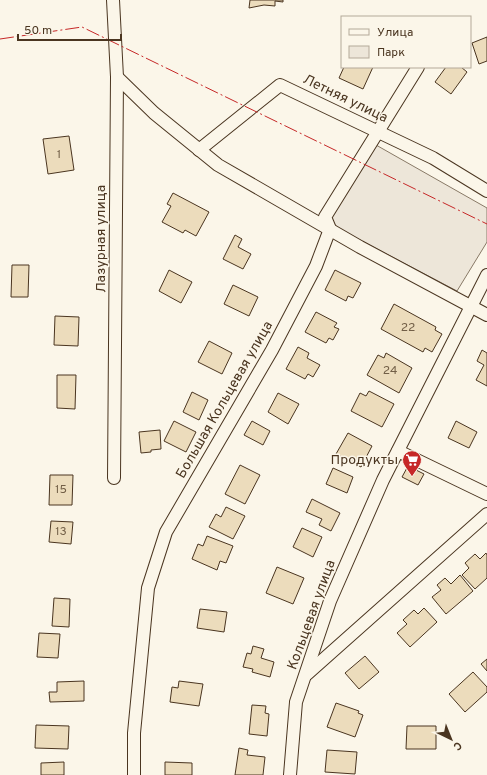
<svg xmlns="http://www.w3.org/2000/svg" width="487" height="775" viewBox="0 0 487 775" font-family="Overpass,sans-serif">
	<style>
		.green { fill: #ede6d9; stroke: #887966 }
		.building { fill: #ecdcbc; stroke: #4a3520 }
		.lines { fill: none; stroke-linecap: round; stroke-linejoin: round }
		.street-casing { stroke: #4a3520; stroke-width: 14 }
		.street { stroke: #fbf6e9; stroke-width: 12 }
		.power { stroke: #c62828; stroke-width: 1; stroke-dasharray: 14 3 2 3; stroke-linecap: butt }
		.labels { text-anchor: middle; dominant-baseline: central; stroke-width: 3; stroke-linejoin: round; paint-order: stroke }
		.number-label { font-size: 12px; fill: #725f47 }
		.street-label { font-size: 14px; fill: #4a3520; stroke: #fbf6e9 }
		.poi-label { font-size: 14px; fill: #4a3520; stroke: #fbf6e9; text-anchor: end }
	</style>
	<rect width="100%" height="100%" fill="#fbf6e9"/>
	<polygon class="green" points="369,141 487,208 487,242 457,291 318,218"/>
	<g class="building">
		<polygon points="250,0 283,0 283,2 275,1 275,6 264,5 249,8"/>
		<polygon points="487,37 487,61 479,64 472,43"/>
		<polygon points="344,67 373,67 363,89 339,78"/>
		<polygon points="446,67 461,67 467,72 451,94 435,82"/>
		<polygon points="69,136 74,170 48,174 43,139"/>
		<polygon points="173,193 209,212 196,236 185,230 183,233 162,222 171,206 167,204"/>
		<polygon points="235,235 242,239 238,247 251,254 243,269 223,259"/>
		<polygon points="12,265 29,265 28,297 11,297"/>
		<polygon points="169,270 192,282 181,303 159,291"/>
		<polygon points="335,270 361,283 353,298 348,296 346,301 325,290"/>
		<polygon points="233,285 258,297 249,316 224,304"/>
		<polygon points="394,304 436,327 435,330 442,334 432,352 425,348 423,352 381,329"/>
		<polygon points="316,312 337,323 334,327 339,329 333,340 329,338 326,343 305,332"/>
		<polygon points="55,316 79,317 78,346 54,345"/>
		<polygon points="209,341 232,353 222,374 198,362"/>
		<polygon points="298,347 309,353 307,358 320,365 313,377 308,374 305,379 286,369"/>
		<polygon points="482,350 487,353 487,386 476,380 484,365 477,361"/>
		<polygon points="386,353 412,368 399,393 367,375 378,355 384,358"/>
		<polygon points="57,375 76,375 75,409 57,408"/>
		<polygon points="369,391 394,404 382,427 351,411 360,393 366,396"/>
		<polygon points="192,392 208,400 199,420 183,412"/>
		<polygon points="278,393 299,404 288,424 268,412"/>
		<polygon points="174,421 196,432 186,452 164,441"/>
		<polygon points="252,421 270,431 263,445 244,435"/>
		<polygon points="456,421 477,432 469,448 448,438"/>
		<polygon points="160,430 161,449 151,450 151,452 141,453 139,432"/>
		<polygon points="348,433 372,446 361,467 336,454"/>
		<polygon points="240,465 260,475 245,504 225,494"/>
		<polygon points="408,466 424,474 418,485 402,477"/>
		<polygon points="333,468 353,477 347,493 326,484"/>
		<polygon points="50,475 73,475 72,505 49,505"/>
		<polygon points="312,499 340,513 331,531 319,525 322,519 306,512"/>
		<polygon points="226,507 245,516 233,539 209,527 216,514 221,517"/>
		<polygon points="51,521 73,522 71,544 49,542"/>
		<polygon points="302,528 322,537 313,557 293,547"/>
		<polygon points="207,536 233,546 226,563 220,561 217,570 192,559 198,544 203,546"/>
		<polygon points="486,553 487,555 487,578 475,589 462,575 469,568 465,563 475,554 480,559"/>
		<polygon points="277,567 304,578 293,604 266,593"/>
		<polygon points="460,575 473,591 446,614 432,597 441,590 437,585 445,578 451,584"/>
		<polygon points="54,598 70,599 69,627 52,626"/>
		<polygon points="424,608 437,622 410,647 397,633 407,624 403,620 414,610 418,614"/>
		<polygon points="200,609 227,612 224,632 197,628"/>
		<polygon points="39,633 60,634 58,658 37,657"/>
		<polygon points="253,646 264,649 261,658 274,662 270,677 252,672 253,669 243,667 247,653 251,654"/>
		<polygon points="365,656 379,672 359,689 345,673"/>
		<polygon points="487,659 487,671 481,664"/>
		<polygon points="473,672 487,687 487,692 465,712 449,694"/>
		<polygon points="84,681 84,701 50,702 49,692 57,692 57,682"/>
		<polygon points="179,681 203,684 199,706 170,702 172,687 178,688"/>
		<polygon points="336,703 359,711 358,713 363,715 355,737 327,727"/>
		<polygon points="252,705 266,706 265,713 269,714 267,736 249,734"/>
		<polygon points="36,725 69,726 68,749 35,748"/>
		<polygon points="407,726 436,726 436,749 406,749"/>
		<polygon points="239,748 248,750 247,755 265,757 263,775 235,775"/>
		<polygon points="327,750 357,752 355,774 325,772"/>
		<polygon points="64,762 64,775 41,775 41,763"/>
		<polygon points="165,762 192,763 192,775 165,775"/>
	</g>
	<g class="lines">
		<defs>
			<g id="street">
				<polyline points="113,0 117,77 114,478"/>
				<polyline points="117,77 154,113 218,165 360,247 487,315"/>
				<polyline points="199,150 280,85 433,158 487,191"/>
				<polyline points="398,451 487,494"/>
				<polyline points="307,674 487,514"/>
				<polyline points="134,775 134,733 148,588 166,532 272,350 316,266 330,229 325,217 418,67"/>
				<polyline points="290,775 296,702 330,601 383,480 487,275"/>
			</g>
		</defs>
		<use href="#street" class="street-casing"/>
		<use href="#street" class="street"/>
		<polyline class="power" points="0,39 82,27 487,224"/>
	</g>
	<defs>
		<symbol id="supermarket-pin" viewBox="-11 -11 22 30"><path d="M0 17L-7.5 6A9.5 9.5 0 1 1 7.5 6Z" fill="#c62828" stroke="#fbf6e9"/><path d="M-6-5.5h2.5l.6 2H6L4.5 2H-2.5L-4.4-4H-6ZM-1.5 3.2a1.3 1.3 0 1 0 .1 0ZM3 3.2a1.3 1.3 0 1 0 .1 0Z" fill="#fff"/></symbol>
	</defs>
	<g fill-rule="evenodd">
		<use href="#supermarket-pin" x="401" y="449" width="22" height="30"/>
	</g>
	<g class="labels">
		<g class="number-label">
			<text x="59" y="155">1</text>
			<text x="408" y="328">22</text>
			<text x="390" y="371">24</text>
			<text x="61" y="490">15</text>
			<text x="61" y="532">13</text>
		</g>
		<g class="street-label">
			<text transform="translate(345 99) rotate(26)">Летняя улица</text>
			<text transform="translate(101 239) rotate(-90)">Лазурная улица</text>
			<text transform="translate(225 400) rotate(-60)">Большая Кольцевая улица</text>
			<text transform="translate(312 615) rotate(-70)">Кольцевая улица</text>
		</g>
		<g class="poi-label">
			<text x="398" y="460">Продукты</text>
		</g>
	</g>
	<rect x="341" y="16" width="130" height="52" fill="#fbf6e9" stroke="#b4a999"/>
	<rect x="349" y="29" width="20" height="6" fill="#fbf6e9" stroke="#b4a999"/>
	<text x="377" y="36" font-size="12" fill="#4a3520">Улица</text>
	<rect x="349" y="46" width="20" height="12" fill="#ede6d9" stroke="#b4a999"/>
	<text x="377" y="56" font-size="12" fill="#4a3520">Парк</text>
	<g transform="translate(451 739) rotate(137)" stroke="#fbf6e9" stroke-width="3" paint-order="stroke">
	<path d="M0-3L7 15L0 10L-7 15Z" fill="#4a3520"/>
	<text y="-6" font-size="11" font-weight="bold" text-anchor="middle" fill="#4a3520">С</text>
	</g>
	<path d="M18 34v6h103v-6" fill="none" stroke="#4a3520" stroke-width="2"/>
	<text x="24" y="34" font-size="12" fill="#4a3520" stroke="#fbf6e9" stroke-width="3" paint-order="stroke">50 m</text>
</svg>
